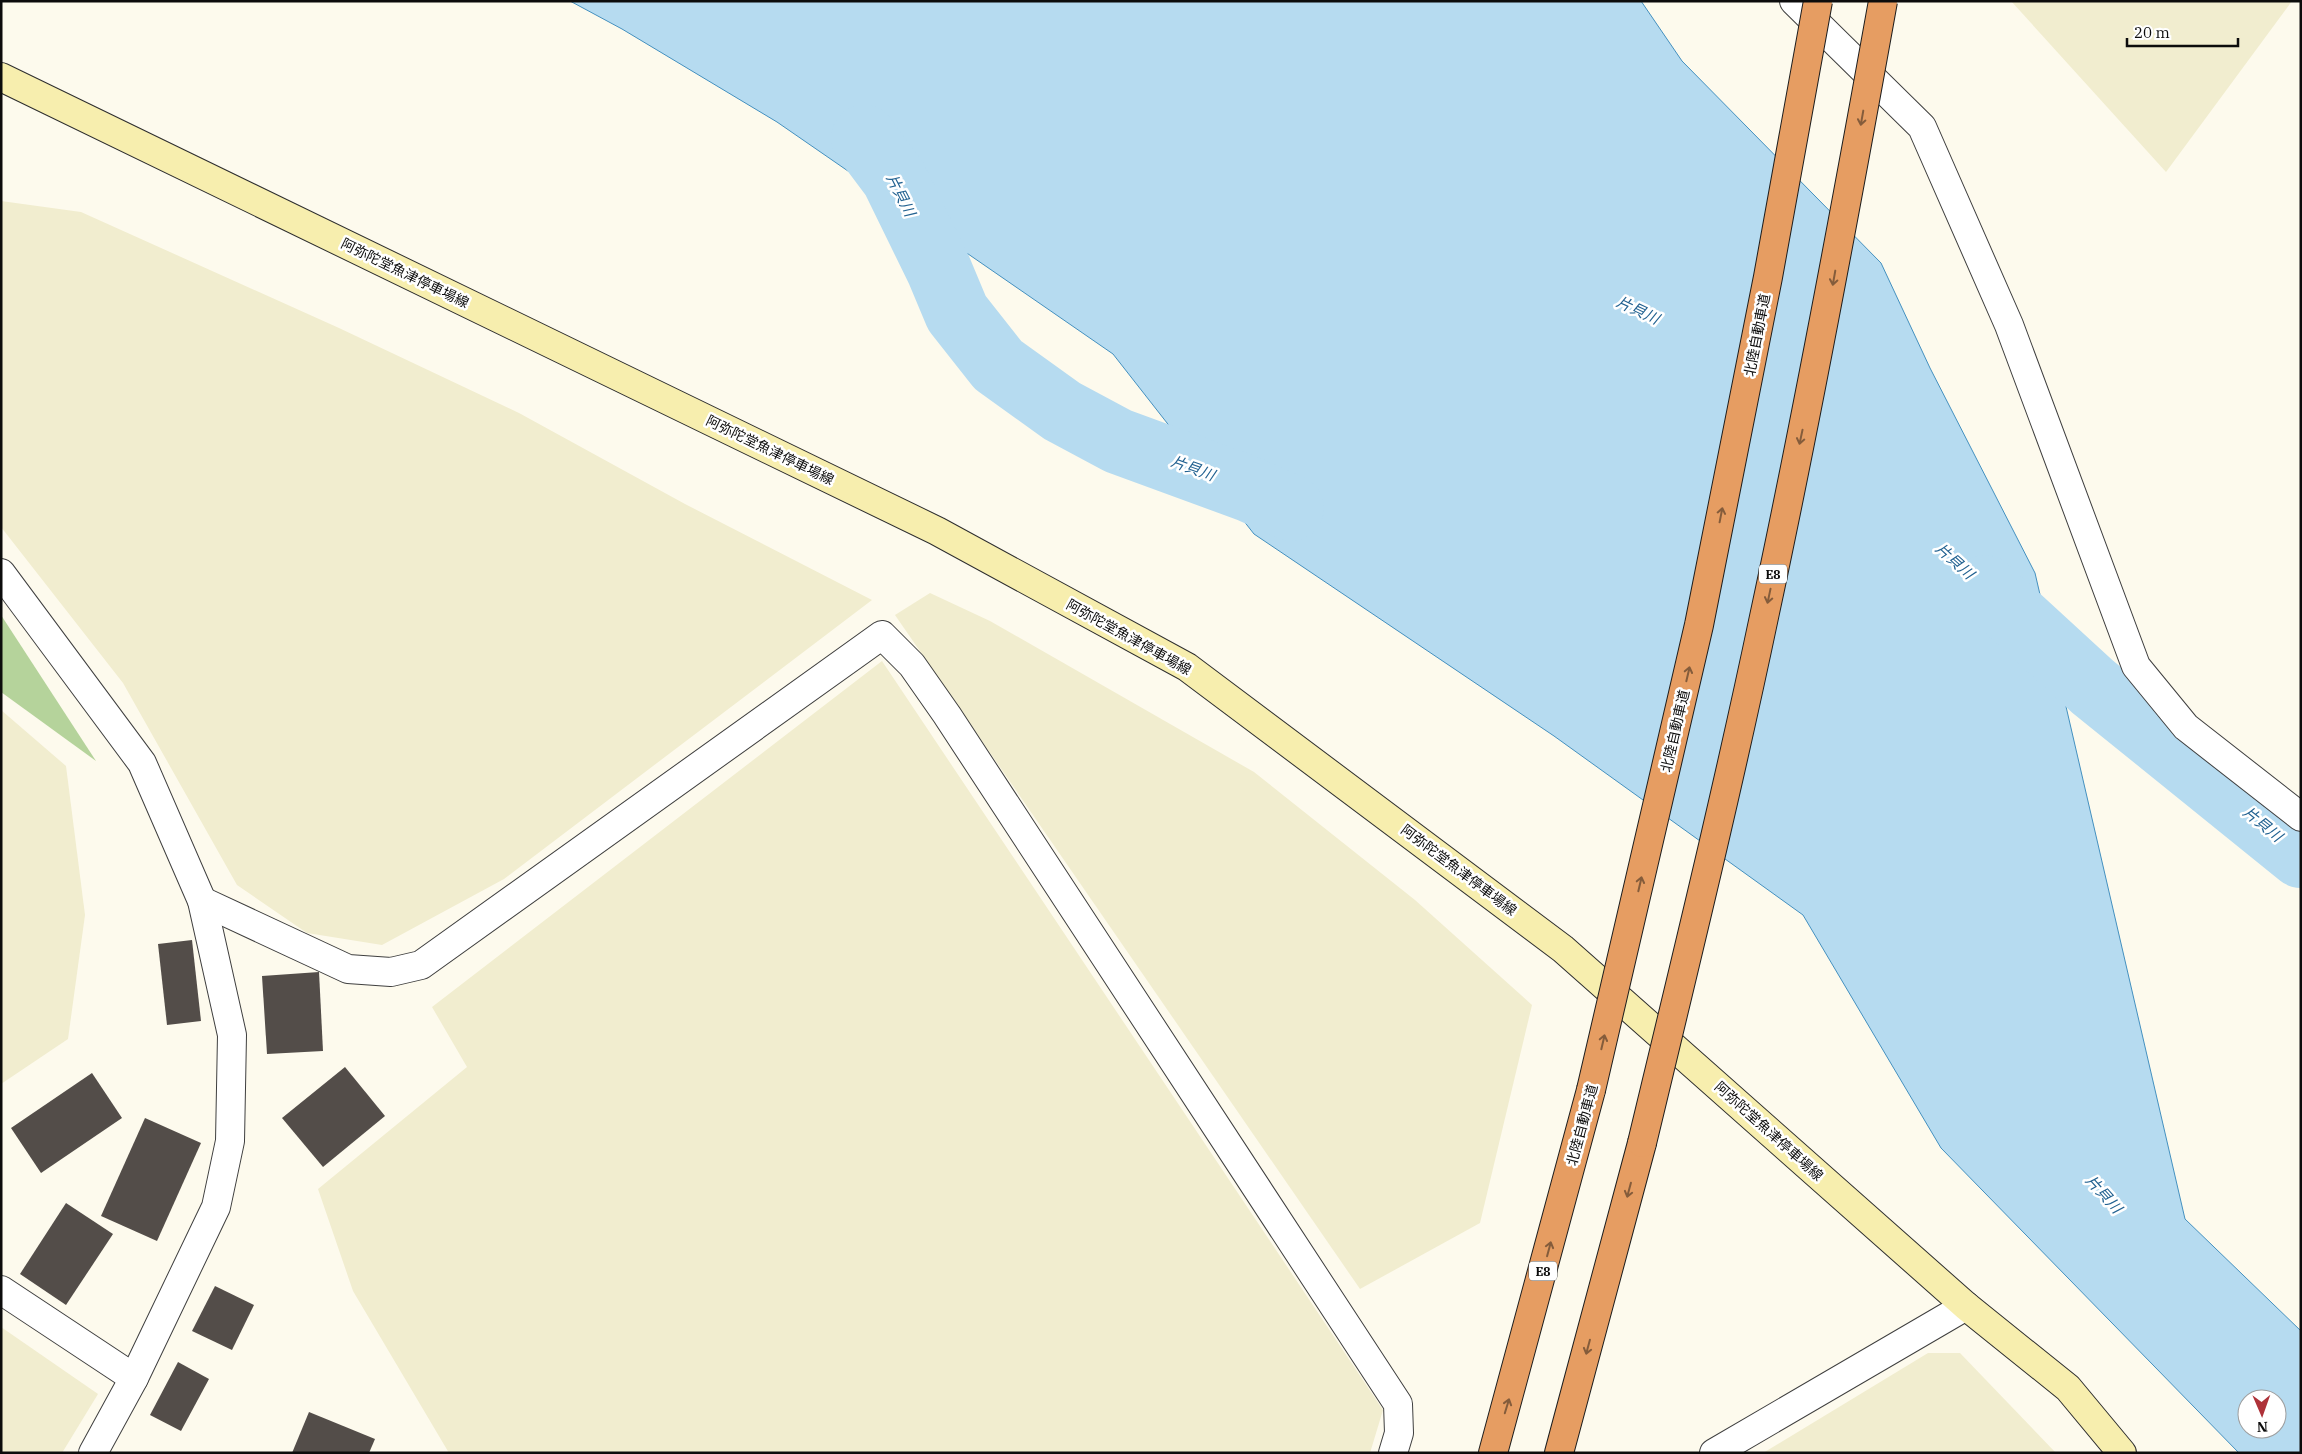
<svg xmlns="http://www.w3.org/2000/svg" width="2302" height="1454" viewBox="0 0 2302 1454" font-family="'IBM Plex Serif','Noto Sans JP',serif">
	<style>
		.farmland { fill: #f1edcf }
		.forest { fill: #b5d39b }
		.water { fill: #b6dbf0; stroke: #4490bf; fill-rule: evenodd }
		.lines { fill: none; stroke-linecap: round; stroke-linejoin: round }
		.river { stroke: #b6dbf0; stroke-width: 66 }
		.building { fill: #534d49 }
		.minor-casing { stroke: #3f3f3f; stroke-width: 30 }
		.secondary-casing { stroke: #2e2e2e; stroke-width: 30 }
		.motorway-casing { stroke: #1d1d1d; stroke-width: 30 }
		.minor { stroke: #fff; stroke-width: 28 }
		.secondary { stroke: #f7eeae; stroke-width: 28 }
		.motorway { stroke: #e69d62; stroke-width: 28 }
		.motorway-bridge-casing { stroke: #1d1d1d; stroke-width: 30; stroke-linecap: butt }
		.motorway-bridge { stroke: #e69d62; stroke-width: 28 }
		.oneway { stroke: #845c3b }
		.labels { text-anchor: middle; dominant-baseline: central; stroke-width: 5; stroke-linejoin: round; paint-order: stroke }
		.shield { fill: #fff; stroke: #555; stroke-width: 1 }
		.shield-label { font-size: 12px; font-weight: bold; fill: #0c0c0c }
		.street-label { font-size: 14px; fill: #0c0c0c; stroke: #fff }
		.water-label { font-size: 15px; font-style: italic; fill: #226291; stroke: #fff }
	</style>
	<rect width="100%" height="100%" fill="#fdfaed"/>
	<g class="farmland">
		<polygon points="2011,1 2292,1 2166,172"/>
		<polygon points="1,201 81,212 339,328 519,413 685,504 872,600 504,879 382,945 307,933 237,885 123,683 1,527"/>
		<polygon points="930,593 990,621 1254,772 1415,900 1532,1005 1480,1223 1360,1289 895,615"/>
		<polygon points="882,661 1383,1410 1370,1453 449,1453 353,1291 318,1189 467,1067 432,1007"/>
		<polygon points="1,710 66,766 85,915 68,1039 1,1084"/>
		<polygon points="1,1327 98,1394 62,1453 1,1453"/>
		<polygon points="1928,1353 1960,1353 2056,1453 1763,1453"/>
	</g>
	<polygon class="forest" points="1,615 96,761 1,692"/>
	<path class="water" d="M 570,1 L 1641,1 L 1682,61 L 1881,263 L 1930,368 L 2035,573 L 2185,1219 L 2301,1331 L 2301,1453 L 2239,1453 L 1941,1148 L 1803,915 L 1554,736 L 1254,534 L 1113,354 L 777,122 L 622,29 ZM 2247,1399 L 2277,1399 L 2277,1429 L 2247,1429 Z"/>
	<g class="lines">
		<g class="river">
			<polyline points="864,138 894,178 939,270 957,313 998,365 1062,411 1118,441 1249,489 1291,508"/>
			<polyline points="1985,588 2093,687 2301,855"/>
		</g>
	</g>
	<g class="building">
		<polygon points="192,940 201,1021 167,1025 158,944"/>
		<polygon points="319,972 323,1051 267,1054 262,976"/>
		<polygon points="345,1067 385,1116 323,1167 282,1118"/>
		<polygon points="92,1073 122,1118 41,1173 11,1128"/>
		<polygon points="145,1118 201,1143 157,1241 101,1216"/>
		<polygon points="66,1203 113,1234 66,1305 20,1274"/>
		<polygon points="215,1286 254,1305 232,1350 192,1331"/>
		<polygon points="178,1362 209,1379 181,1431 150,1415"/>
		<polygon points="309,1412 375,1439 369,1453 292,1453"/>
	</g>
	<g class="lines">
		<defs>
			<g id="minor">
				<polyline points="1794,1 1922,127 2009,325 2136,666 2186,727 2301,817"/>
				<polyline points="1,573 142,763 202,901 232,1035 230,1141 216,1207 134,1378 93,1453"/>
				<polyline points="202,901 348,969 391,972 421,965 882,635 912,665 947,715 1398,1404 1399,1433 1393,1453"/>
				<polyline points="1,1290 134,1378"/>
				<polyline points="1714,1453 1966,1306"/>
			</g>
			<polyline id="secondary" points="1,77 937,531 1187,667 1563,949 1966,1306 2068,1388 2122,1453"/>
			<g id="motorway">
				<polyline points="1493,1453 1591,1090"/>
				<polyline points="1559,1453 1642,1143"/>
			</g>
		</defs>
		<use href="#minor" class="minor-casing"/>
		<use href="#secondary" class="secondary-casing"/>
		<use href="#motorway" class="motorway-casing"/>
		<use href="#minor" class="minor"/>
		<use href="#secondary" class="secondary"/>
		<use href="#motorway" class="motorway"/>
		<defs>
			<g id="motorway-bridge">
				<polyline points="1591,1090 1699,625 1768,277 1818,1"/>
				<path d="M 1642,1143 C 1684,968 1727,793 1764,617 C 1808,413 1846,207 1883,1"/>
			</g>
		</defs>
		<use href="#motorway-bridge" class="motorway-bridge-casing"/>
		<use href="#motorway-bridge" class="motorway-bridge"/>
	</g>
	<defs><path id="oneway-shaft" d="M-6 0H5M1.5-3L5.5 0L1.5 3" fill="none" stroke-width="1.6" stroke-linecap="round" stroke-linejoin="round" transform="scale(1.25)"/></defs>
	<g class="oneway">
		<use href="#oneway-shaft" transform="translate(1862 118) rotate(100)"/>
		<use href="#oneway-shaft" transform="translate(1834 278) rotate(100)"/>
		<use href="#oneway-shaft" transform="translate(1801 437) rotate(102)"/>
		<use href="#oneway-shaft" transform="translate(1721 515) rotate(-79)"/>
		<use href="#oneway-shaft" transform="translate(1769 596) rotate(102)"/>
		<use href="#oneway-shaft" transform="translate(1688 674) rotate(-77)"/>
		<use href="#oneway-shaft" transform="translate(1640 884) rotate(-77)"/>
		<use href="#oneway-shaft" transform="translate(1603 1042) rotate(-77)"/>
		<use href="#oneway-shaft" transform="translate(1629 1190) rotate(105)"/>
		<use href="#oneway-shaft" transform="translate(1549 1249) rotate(-75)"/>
		<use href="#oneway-shaft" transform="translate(1588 1347) rotate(105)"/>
		<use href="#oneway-shaft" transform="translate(1507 1406) rotate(-73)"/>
	</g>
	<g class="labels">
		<g class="shield">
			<rect x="1759" y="564.5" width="28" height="19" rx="4"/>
			<rect x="1529" y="1261.5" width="28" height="19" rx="4"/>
		</g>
		<g class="shield-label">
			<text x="1773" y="574">E8</text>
			<text x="1543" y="1271">E8</text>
		</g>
		<g class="street-label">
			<text transform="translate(405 273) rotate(26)">阿弥陀堂魚津停車場線</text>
			<text transform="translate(1757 335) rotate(-79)">北陸自動車道</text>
			<text transform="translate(770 450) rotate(26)">阿弥陀堂魚津停車場線</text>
			<text transform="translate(1129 637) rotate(29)">阿弥陀堂魚津停車場線</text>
			<text transform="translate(1675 731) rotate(-77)">北陸自動車道</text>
			<text transform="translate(1459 870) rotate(37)">阿弥陀堂魚津停車場線</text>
			<text transform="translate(1582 1125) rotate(-75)">北陸自動車道</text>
			<text transform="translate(1769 1131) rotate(42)">阿弥陀堂魚津停車場線</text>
		</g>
		<g class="water-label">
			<text transform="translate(901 195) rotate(63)">片貝川</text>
			<text transform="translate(1638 310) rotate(25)">片貝川</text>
			<text transform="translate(1193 468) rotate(20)">片貝川</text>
			<text transform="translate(1955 561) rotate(42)">片貝川</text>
			<text transform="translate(2263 824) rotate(39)">片貝川</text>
			<text transform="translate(2104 1194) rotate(48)">片貝川</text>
		</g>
	</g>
	<rect width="2302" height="1454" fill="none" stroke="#0c0c0c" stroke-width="5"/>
	<g transform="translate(2262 1414) rotate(178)"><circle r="24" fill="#ffffff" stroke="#9e9e9e"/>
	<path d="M0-4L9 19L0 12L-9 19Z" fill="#ae3239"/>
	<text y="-8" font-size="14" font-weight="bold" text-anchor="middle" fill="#0c0c0c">N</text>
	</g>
	<path d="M2127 38v8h111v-8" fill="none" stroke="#0c0c0c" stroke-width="2.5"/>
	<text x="2134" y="38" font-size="15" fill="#0c0c0c" stroke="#ffffff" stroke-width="4" paint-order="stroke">20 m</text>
</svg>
